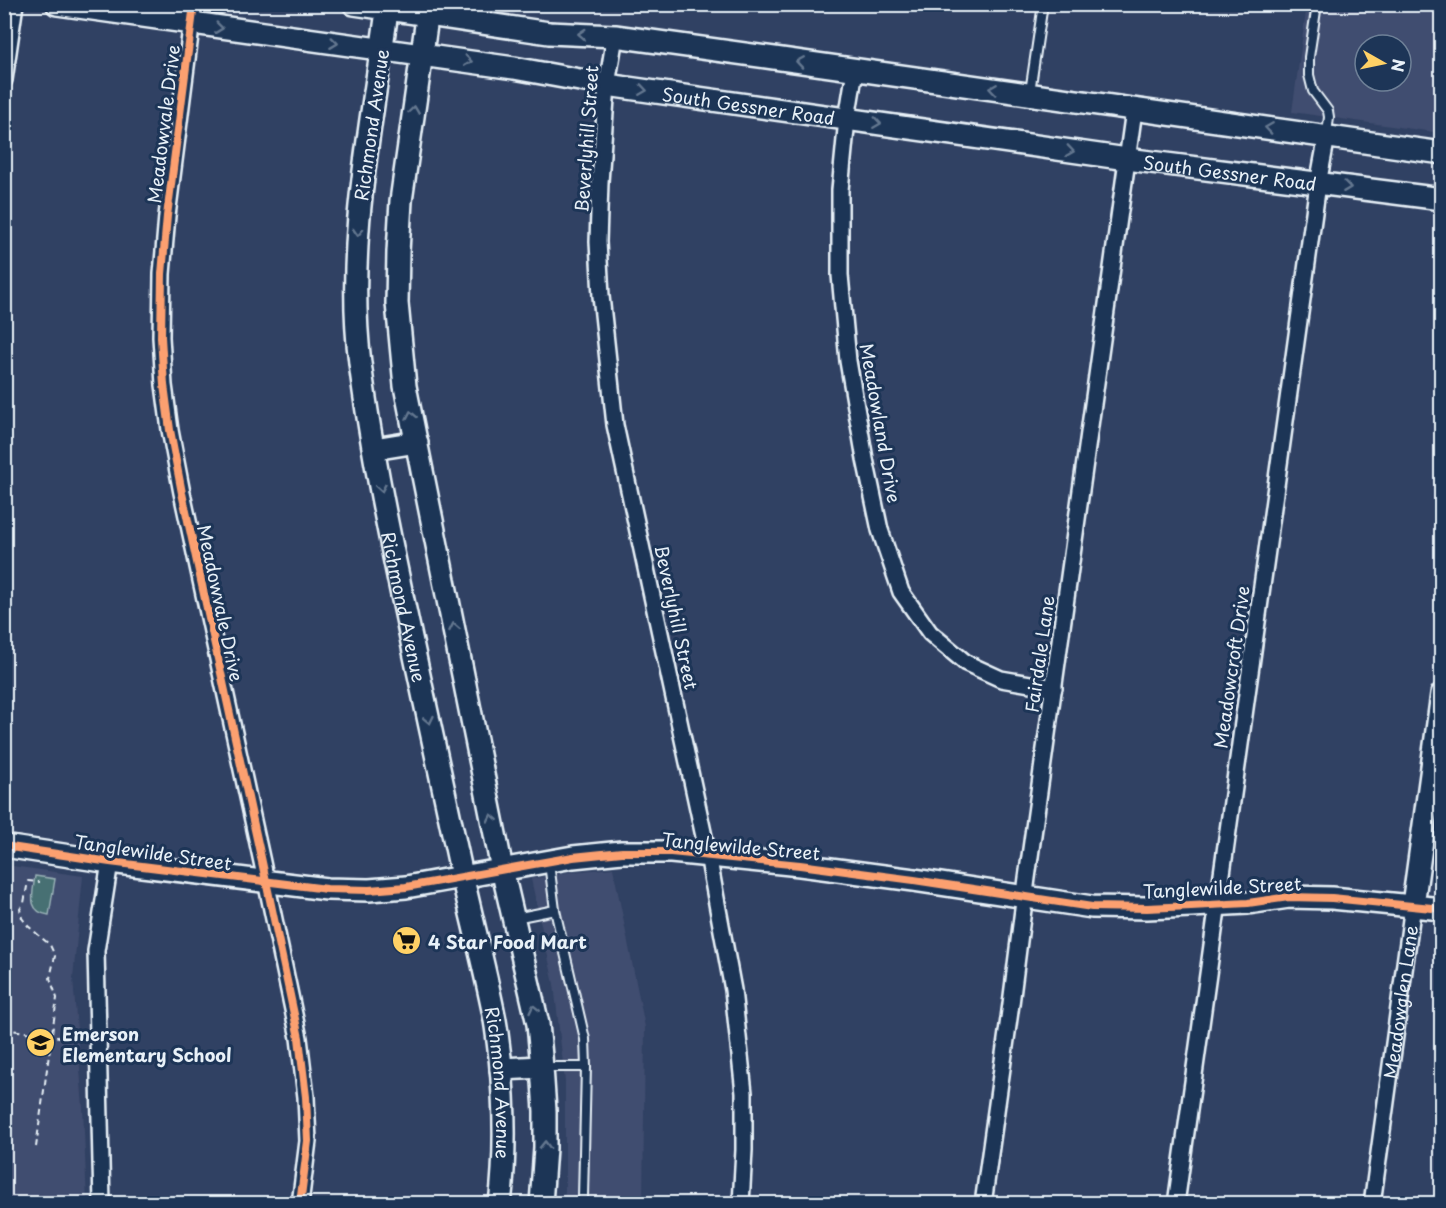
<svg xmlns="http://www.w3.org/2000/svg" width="1446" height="1208" viewBox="0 0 1446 1208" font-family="'Playpen Sans',sans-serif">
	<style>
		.built { fill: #414d6f; fill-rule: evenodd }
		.green { fill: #476f73; stroke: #98b0b6; stroke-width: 1.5 }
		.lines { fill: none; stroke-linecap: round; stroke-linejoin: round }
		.lane-casing { stroke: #e8f1f8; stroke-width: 12 }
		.street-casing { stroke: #e8f1f8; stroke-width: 20 }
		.secondary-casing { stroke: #e8f1f8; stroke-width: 26 }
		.path { stroke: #e8f1f8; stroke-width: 2; stroke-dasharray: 6 4.5; stroke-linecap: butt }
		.lane { stroke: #1d3557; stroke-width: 8 }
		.street { stroke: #1d3557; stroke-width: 15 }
		.secondary { stroke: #1d3557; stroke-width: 21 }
		.cycleway-casing { stroke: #1d3557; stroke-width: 11 }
		.cycleway { stroke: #fca06f; stroke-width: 8 }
		.oneway { stroke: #64778f }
		.labels { text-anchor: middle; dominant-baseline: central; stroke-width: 6; stroke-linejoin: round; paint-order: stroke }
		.street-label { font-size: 18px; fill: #e8f1f8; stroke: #1d3557 }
		.poi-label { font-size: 18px; font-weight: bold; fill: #e8f1f8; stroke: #1d3557; text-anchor: start }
	</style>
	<rect width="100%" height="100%" fill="#304163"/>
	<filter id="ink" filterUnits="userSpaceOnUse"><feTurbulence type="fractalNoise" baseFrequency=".0167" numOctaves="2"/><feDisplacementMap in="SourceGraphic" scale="12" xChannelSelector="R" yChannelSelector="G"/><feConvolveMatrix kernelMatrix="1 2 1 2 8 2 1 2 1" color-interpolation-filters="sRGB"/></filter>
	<g filter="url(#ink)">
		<g class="built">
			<path d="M 1307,5 L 1441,5 L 1441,133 L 1292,112 ZM 1365,45 L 1401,45 L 1401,81 L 1365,81 Z"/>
			<polygon points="5,865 83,876 73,978 83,1108 87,1204 5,1204"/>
			<polygon points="613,868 645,1027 643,1203 563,1203 565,1192 565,1082 554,984 531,879 569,872"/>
		</g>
		<path class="green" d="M 35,876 L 55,879 L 49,915 C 26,912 33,893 35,876 Z"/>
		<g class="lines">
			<defs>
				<g id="lane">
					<polyline points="1317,4 1309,57 1309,75 1313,91 1328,111 1329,117 1327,134"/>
					<polyline points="1030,92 1043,4"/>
					<polyline points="549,863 555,910"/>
					<polyline points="515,918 555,910 585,1039 586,1067 583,1197 581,1204"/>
					<polyline points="544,1067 586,1067"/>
				</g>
				<g id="street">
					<polyline points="194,4 167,216 162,274 161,337 164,385 170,430 182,493 262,862 299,1038 306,1097 308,1141 300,1204"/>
					<polyline points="615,36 607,85 600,182 598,242 601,296 615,425 708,855 733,990 744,1093 744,1150 741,1204"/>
					<polyline points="855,70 847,119 840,190 840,275 848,361 865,459 880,530 901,592 930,633 966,663 1001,679 1054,688"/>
					<polyline points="4,80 15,4"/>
					<polyline points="102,1204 96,951 110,862"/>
					<polyline points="983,1204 1011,1004 1027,878 1134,110"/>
					<polyline points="1176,1204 1318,184 1327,136"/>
					<path id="s1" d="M 1372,1204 L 1413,905"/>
				</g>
				<g id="secondary">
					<path id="s2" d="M 57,4 L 514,68 L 607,85 L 1127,159 L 1442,199"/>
					<polyline points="354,4 549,33 615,36 774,58 1442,153"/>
					<path id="s3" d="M 388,4 C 372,123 345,243 360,363 C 372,454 391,544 410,633 C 427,711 443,788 460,866 C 471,916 484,965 494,1015 C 497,1029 498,1043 500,1057 C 505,1106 506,1155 500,1204"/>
					<polyline points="429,4 401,201 398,252 397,303 405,386 502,869 538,1024 542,1067 545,1111 545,1148 541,1204"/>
					<polyline points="374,449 417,442"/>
					<polyline points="4,846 110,862 327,889 369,890 406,887 573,857 622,852 671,852 800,865 914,880 1092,907 1147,908 1191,906 1248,903 1289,897 1332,898 1442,909"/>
					<polyline points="1413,905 1442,694"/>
					<polyline points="501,1069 542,1067"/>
				</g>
			</defs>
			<use href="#lane" class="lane-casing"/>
			<use href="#street" class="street-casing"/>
			<use href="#secondary" class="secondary-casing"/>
			<g class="path">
				<polyline points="4,1029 80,1040 85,1040"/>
				<polyline points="36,1147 57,998 50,978 55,956 50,945 28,926 22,918 20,909 24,903 28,881 40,882"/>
			</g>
			<use href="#lane" class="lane"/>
			<use href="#street" class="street"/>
			<use href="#secondary" class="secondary"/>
			<defs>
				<g id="cycleway">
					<polyline points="194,4 167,216 162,274 161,337 164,385 170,430 182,493 262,862 299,1038 306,1097 308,1141 300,1204"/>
					<polyline points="4,846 110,862 327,889 369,890 406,887 573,857 622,852 671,852 800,865 914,880 1092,907 1147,908 1191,906 1248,903 1289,897 1332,898 1442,909"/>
				</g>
			</defs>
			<use href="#cycleway" class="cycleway-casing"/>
			<use href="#cycleway" class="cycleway"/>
		</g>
		<defs><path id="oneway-chevron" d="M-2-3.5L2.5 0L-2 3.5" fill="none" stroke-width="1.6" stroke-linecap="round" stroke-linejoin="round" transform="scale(1.5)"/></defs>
		<g class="oneway">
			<use href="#oneway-chevron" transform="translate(219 28) rotate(7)"/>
			<use href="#oneway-chevron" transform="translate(582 34) rotate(-177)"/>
			<use href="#oneway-chevron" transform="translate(334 43) rotate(7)"/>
			<use href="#oneway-chevron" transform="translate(468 61) rotate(8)"/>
			<use href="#oneway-chevron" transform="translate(800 62) rotate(-171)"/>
			<use href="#oneway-chevron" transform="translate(993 89) rotate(-172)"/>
			<use href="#oneway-chevron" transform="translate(643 90) rotate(8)"/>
			<use href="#oneway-chevron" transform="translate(414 110) rotate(-82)"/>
			<use href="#oneway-chevron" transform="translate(877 123) rotate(8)"/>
			<use href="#oneway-chevron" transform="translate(1269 128) rotate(-172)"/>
			<use href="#oneway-chevron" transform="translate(1070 151) rotate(8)"/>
			<use href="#oneway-chevron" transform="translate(1347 187) rotate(7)"/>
			<use href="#oneway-chevron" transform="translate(358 232) rotate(93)"/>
			<use href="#oneway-chevron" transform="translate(411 415) rotate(-101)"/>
			<use href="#oneway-chevron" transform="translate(381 488) rotate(80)"/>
			<use href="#oneway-chevron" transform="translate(454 627) rotate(-101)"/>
			<use href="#oneway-chevron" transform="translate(429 720) rotate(78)"/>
			<use href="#oneway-chevron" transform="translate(492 818) rotate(-101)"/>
			<use href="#oneway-chevron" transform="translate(534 1009) rotate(-103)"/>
			<use href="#oneway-chevron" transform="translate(545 1145) rotate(-89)"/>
		</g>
	</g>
	<defs>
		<symbol id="supermarket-disc" viewBox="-11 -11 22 22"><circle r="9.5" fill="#ffd166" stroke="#1d3557"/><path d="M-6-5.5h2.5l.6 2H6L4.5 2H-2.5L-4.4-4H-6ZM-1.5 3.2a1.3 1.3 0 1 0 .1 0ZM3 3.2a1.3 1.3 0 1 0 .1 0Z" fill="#111"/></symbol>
		<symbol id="school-disc" viewBox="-11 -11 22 22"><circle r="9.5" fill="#ffd166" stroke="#1d3557"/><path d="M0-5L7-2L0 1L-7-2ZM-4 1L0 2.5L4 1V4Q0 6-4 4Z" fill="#111"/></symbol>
	</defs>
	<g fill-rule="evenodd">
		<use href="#supermarket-disc" x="390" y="924" width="33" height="33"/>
		<use href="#school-disc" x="24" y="1026" width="33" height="33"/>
	</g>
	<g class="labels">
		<g class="street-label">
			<text stroke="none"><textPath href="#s2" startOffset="699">South Gessner Road</textPath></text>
			<text transform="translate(163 124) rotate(-83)">Meadowvale Drive</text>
			<text transform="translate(371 125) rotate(-82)">Richmond Avenue</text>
			<text transform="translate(586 139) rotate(-86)">Beverlyhill Street</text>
			<text stroke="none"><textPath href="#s2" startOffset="1185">South Gessner Road</textPath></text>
			<text transform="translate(881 423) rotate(80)">Meadowland Drive</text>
			<text transform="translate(221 603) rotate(78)">Meadowvale Drive</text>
			<text stroke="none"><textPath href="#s3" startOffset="609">Richmond Avenue</textPath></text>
			<text transform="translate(677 617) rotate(78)">Beverlyhill Street</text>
			<text transform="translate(1039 654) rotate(-82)">Fairdale Lane</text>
			<text transform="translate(1231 667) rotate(-82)">Meadowcroft Drive</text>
			<text transform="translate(741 846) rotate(5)">Tanglewilde Street</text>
			<text transform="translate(153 852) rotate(8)">Tanglewilde Street</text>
			<text transform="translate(1222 887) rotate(-3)">Tanglewilde Street</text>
			<text stroke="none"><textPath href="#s1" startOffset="204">Meadowglen Lane</textPath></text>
			<text stroke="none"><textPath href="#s3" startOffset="1095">Richmond Avenue</textPath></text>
		</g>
		<g class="poi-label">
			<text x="428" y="941">4 Star Food Mart</text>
			<text x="62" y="1033">Emerson<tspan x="62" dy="21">Elementary School</tspan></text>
		</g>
	</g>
	<rect width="1446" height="1208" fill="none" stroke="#1d3557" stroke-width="24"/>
	<rect x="12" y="12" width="1422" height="1184" fill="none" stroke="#e8f1f8" stroke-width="2" filter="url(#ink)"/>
	<g transform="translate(1383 63) rotate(99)"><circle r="28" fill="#1d3557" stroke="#6e8097" stroke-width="1.5"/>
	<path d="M0-4.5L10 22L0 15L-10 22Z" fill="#ffd166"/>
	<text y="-9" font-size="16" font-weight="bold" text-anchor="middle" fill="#e8f1f8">N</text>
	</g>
</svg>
